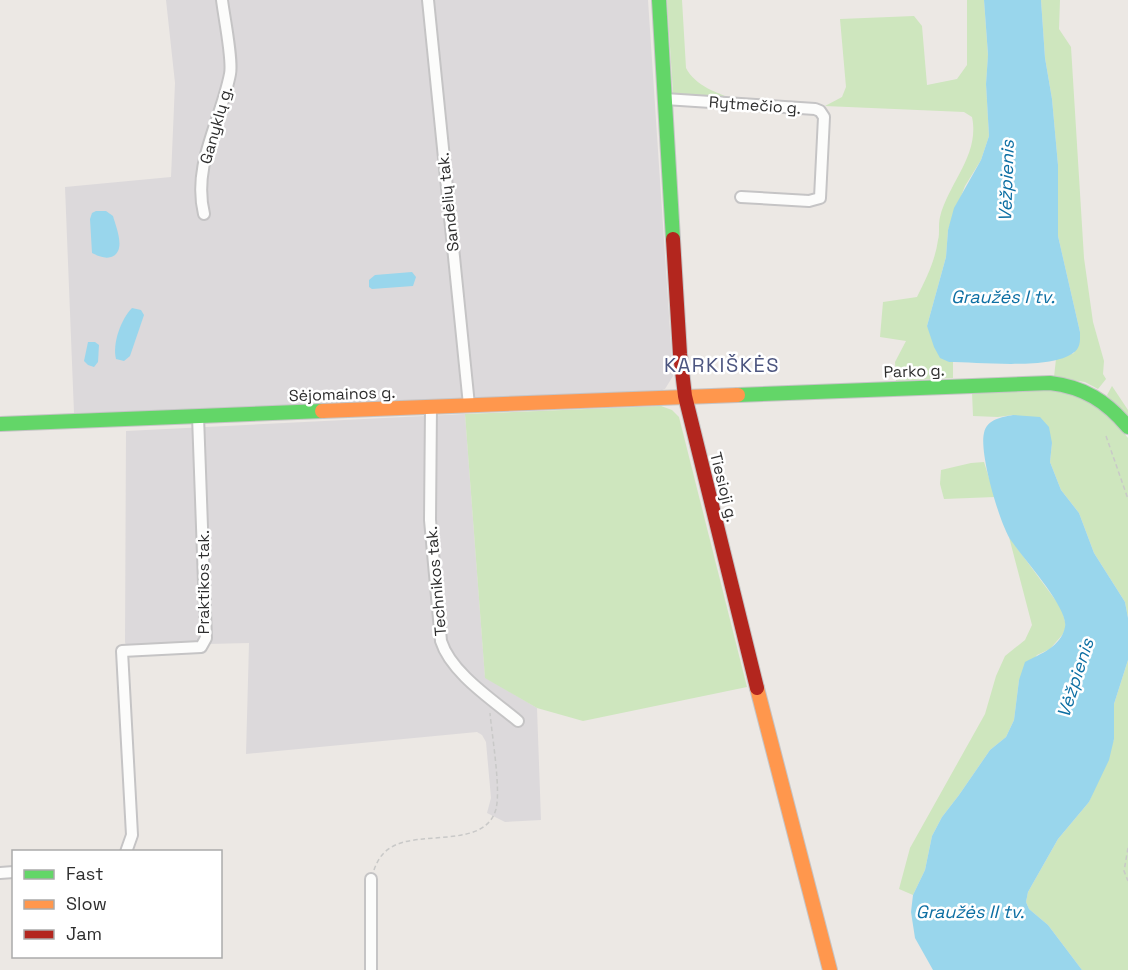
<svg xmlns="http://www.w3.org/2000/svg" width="1128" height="970" viewBox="0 0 1128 970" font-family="'Space Grotesk',sans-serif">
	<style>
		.industrial { fill: #dcd9db }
		.green { fill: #cee6be }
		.water { fill: #99d6ec }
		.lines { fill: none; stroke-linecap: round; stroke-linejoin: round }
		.street-casing { stroke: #c5c4c5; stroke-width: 14 }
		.fast-casing { stroke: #c5c4c5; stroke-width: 16 }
		.slow-casing { stroke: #c5c4c5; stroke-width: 16 }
		.jam-casing { stroke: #c5c4c5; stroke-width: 16 }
		.path { stroke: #c9c9c8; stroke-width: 1.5; stroke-dasharray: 4.5 3; stroke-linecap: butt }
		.street { stroke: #fcfcfb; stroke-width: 10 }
		.fast { stroke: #63d668; stroke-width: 14 }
		.slow { stroke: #ff974d; stroke-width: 14 }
		.jam { stroke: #b3261e; stroke-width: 14 }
		.labels { text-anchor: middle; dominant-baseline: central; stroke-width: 5; stroke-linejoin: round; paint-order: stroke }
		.street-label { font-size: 16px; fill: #2e2e2e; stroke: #fff }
		.water-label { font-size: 18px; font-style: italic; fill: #0d6fa3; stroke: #fff }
		.quarter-label { font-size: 20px; letter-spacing: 1.5px; fill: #4d5680; stroke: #fff }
	</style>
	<rect width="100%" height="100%" fill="#ece8e4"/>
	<g class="industrial">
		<polygon points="166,0 648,0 673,376 665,389 656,392 466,401 74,413 65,187 171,177 175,83"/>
		<polygon points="465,414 485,677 537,708 541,820 505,822 487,813 491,798 486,742 482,735 477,732 246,754 249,643 126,646 125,642 126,431"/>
	</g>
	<g class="green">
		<path d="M 667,0 L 682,0 L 686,68 C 695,86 718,93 735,100 L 678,97 L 673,93 Z"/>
		<path d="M 967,0 L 984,0 L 988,56 L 986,84 L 989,136 L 981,160 L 965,186 L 948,230 L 946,257 L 927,326 L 949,362 L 953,362 L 953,378 L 896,381 L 895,362 L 906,341 L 880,337 L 883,302 L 917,297 C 926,279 935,261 938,240 C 940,233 938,225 940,217 C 949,182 980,155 972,117 L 964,112 L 825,106 L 842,97 L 846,87 L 840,19 L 914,16 L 922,26 L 927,85 L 957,79 L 967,65 Z"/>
		<polygon points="1041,0 1060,0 1059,29 1071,47 1084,258 1093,322 1104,361 1103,374 1106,379 1098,389 1085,382 1054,377 1056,359 1074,353 1080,332 1058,236 1058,165 1052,99 1045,58"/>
		<polygon points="1112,386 1128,410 1128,420 1107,395"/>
		<polygon points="1050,389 1073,393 1094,401 1106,411 1128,438 1128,618 1125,602 1094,553 1079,513 1061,490 1050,462 1052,443 1013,415 998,417 973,416 972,392"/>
		<polygon points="661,406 672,410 679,417 747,687 583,721 537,708 485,678 465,414"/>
		<polygon points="984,462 995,497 944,499 940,484 941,470 971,463"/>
		<polygon points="1009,537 1062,609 1066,626 1063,634 1050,649 1037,655 1019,680 1014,720 1006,737 990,750 959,795 942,817 932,836 925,870 913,895 899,889 910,848 985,714 996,676 1005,656 1025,640 1032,625"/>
		<polygon points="1128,660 1128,970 1082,970 1048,925 1029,909 1026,902 1028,892 1058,839 1089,802 1114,739 1114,704"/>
	</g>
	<g class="water">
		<path d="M 984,0 L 1041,0 L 1045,58 L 1052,99 L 1058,165 L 1058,236 L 1080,332 C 1080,340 1081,348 1073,353 C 1051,370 978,362 949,362 L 940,358 L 934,347 L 927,326 L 946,257 L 948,230 L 954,208 L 981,160 L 989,136 L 986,84 L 988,55 Z"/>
		<path d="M 96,211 L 106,211 L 113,216 C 116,227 127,252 111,257 C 105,259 98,256 92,253 L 90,219 L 92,213 Z"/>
		<polygon points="412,272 416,277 413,286 372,289 369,287 369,280 375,275"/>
		<path d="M 132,308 L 141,310 L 144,315 L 130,356 L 124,361 L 116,359 C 112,344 121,319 132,308 Z"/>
		<polygon points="88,342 95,342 99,345 98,362 94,367 88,365 84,361"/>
		<path d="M 1013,415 L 1040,417 L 1049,427 L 1052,443 L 1050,462 L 1061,490 L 1079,513 L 1094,553 L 1125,602 L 1128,618 L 1128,660 L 1114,704 L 1114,739 L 1109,760 L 1089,802 L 1058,839 L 1028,892 L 1026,902 L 1029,909 L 1048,925 L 1082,970 L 933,970 L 915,938 L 911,912 L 913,895 L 925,870 L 932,836 L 942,817 L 959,795 L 990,750 L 1006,737 L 1014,720 L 1019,680 L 1025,662 C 1040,654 1061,647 1065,627 C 1069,608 1022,557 1010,539 C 999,521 979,453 984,433 C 987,419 1002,417 1013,415 Z"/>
	</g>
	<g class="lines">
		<defs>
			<g id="street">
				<polyline points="428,0 469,405"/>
				<polyline points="665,99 815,109 820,111 824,117 820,198 809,201 741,197"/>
				<path d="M 204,214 C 192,165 221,121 230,74 C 233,60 224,17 222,0"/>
				<path d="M 431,407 L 430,520 L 441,641 C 451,673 493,700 518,721"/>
				<polyline points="126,852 132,835 122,651 201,647 206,638 198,416"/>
				<polyline points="0,873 14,872"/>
				<polyline points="371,879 371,970"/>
			</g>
			<g id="fast">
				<polyline points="659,0 673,239"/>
				<path d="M 738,395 L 1050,383 C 1084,387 1106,401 1128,427"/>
				<polyline points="0,424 322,411"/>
			</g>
			<g id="slow">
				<polyline points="322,411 738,395"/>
				<polyline points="757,688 830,970"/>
			</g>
			<polyline id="jam" points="673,239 680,354 685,396 757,688"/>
		</defs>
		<use href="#street" class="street-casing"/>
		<use href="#fast" class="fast-casing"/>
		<use href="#slow" class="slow-casing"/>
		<use href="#jam" class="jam-casing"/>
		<g class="path">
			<polyline points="1106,436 1128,499"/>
			<polyline points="1128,848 1124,871 1128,881"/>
			<path d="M 374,870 C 377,861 382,853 390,848 C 418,829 485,850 496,809 C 501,789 492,736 490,713"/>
		</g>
		<use href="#street" class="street"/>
		<use href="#fast" class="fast"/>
		<use href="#slow" class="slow"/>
		<use href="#jam" class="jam"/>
	</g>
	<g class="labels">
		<g class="street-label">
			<text transform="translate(755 105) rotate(4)">Rytmečio g.</text>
			<text transform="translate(216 125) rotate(-74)">Ganyklų g.</text>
			<text transform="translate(448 202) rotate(-96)">Sandėlių tak.</text>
			<text transform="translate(914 371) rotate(-2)">Parko g.</text>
			<text transform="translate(342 394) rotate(-2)">Sėjomainos g.</text>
			<text transform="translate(724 487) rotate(76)">Tiesioji g.</text>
			<text transform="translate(436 581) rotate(-95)">Technikos tak.</text>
			<text transform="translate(203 582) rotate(-90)">Praktikos tak.</text>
		</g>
		<g class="water-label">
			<text transform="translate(1006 181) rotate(-88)">Vėžpienis</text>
			<text x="1003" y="296">Graužės I tv.</text>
			<text transform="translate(1075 678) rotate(-72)">Vėžpienis</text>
			<text x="970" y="911">Graužės II tv.</text>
		</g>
		<g class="quarter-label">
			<text x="722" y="365">KARKIŠKĖS</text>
		</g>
	</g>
	<rect x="12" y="850" width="210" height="108" fill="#ffffff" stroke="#ababab" stroke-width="1.5"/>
	<rect x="24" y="870" width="30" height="9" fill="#63d668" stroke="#ababab" stroke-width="1.5"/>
	<text x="66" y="880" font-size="18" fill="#2e2e2e">Fast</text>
	<rect x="24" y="900" width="30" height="9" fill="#ff974d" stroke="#ababab" stroke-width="1.5"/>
	<text x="66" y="910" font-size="18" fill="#2e2e2e">Slow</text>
	<rect x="24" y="930" width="30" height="9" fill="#b3261e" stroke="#ababab" stroke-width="1.5"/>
	<text x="66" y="940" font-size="18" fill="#2e2e2e">Jam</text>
</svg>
